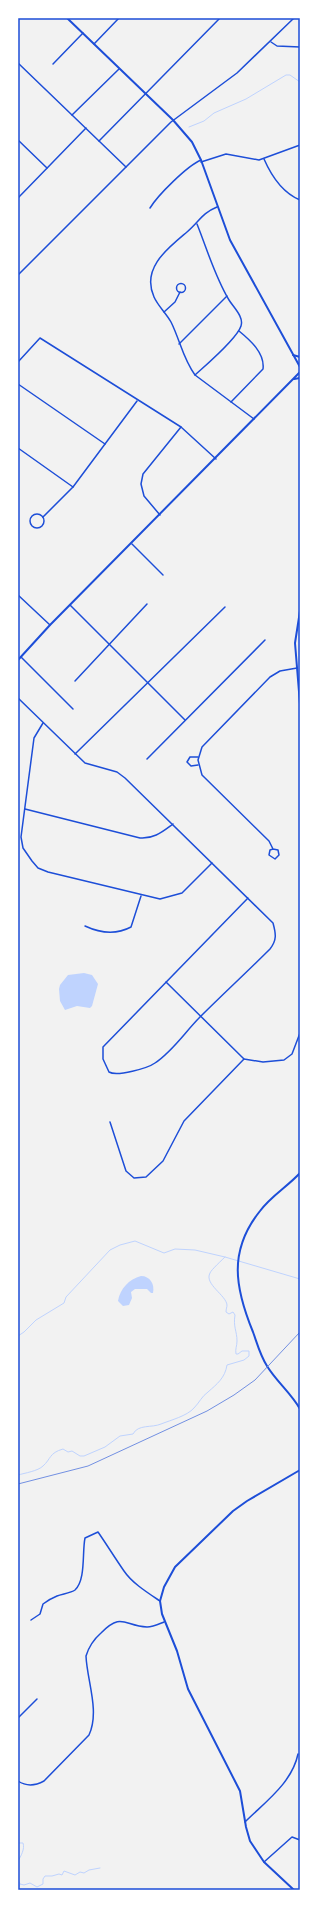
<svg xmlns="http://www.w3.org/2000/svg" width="318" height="1908" viewBox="0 0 318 1908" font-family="'Alegreya Sans',sans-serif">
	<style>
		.water { fill: #bfd3fe }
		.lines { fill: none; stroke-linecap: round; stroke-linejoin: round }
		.stream { stroke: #bfd3fe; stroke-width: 1 }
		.minor { stroke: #1d4ed8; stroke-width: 1.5 }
		.tertiary { stroke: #1d4ed8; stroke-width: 2 }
		.rail { stroke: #7290e2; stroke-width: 1 }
		.neatline { fill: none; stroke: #1d4ed8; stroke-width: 1.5 }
	</style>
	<rect width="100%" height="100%" fill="#f2f2f2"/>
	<g class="water">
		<polygon points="84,973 92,975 98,984 92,1006 90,1008 77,1006 65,1010 60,1001 59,989 60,985 68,975"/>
		<path d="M 141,1276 C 150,1276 155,1284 153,1293 L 151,1293 L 147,1289 L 135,1289 L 131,1292 L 132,1298 L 129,1305 L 123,1306 L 118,1301 C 120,1289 129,1279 141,1276 Z"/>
	</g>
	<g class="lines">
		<g class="stream">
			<polyline points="189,127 204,121 214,113 246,99 286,75 290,75 300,82"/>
			<polyline points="18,1336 24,1332 36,1320 64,1303 66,1297 110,1250 120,1245 135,1241 164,1253 175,1249 195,1250 225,1257 300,1279"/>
			<path d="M 18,1475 C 25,1473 38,1471 43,1466 C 51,1459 49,1453 63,1449 L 68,1452 L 72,1451 L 80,1456 L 84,1456 L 105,1447 L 120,1436 L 133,1434 C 138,1424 152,1428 161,1424 C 171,1420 187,1416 194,1408 C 199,1403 202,1396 208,1392 C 217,1384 225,1378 227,1365 L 244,1360 L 249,1356 L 249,1351 L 242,1351 L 238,1354 L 236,1354 C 235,1349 237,1346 237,1341 C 237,1331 233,1327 235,1315 L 233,1312 L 229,1314 L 226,1312 C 226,1309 227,1307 227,1305 C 226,1295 204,1284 210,1273 C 211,1270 223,1259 225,1257"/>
			<path d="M 18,1843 L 23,1843 C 25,1849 21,1856 18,1861"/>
			<polyline points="18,1880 20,1884 18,1890"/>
			<polyline points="20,1884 24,1885 30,1883 37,1887 43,1884 43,1879 45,1876 52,1876 59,1874 62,1875 64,1871 75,1875 80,1872 84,1873 89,1870 100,1868"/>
		</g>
		<g class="minor">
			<polyline points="271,42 277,46 300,47"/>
			<polyline points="94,44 119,18"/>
			<polyline points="18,63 126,167"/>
			<polyline points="53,64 83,33"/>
			<polyline points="72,115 119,69"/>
			<polyline points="18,140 47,168"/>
			<polyline points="99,141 220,18"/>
			<path d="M 264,159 C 271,175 283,193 300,200"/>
			<polyline points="201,162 226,154 259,160 300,145"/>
			<polyline points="18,198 86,128"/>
			<path d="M 217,207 C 202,213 199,222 187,232 C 168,248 141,268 154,297 C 158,306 166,313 171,322 C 180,340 183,359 195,375 L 254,419"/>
			<path d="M 150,208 C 158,195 187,166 201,160"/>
			<polyline points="18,275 171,122 237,73 294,18"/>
			<circle cx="181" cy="288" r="4.5"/>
			<polyline points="164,312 175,302 180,292"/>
			<polyline points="179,344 227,296"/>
			<polyline points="18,362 40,338 181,427 216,459"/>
			<path d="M 195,375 C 206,365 237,339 241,326 C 244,317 234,308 229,300 C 215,277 207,249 197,224"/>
			<polyline points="18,384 105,444"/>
			<path d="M 231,402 L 263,369 C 265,353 250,340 239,331"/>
			<polyline points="18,448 73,487"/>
			<circle cx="37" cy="521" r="7"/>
			<polyline points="160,515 144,496 141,484 143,474 181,427"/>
			<polyline points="43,517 73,487 137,401"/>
			<polyline points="132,544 163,575"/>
			<polyline points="18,595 50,625"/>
			<polyline points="70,605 185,720"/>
			<polyline points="21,657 73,709"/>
			<polyline points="75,681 147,604"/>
			<path d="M 18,698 L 85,763 L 117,772 L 125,778 L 273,923 C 276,934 277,940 270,949 C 247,972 223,994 200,1017 C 185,1032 173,1051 155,1063 C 148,1068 117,1077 109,1072 L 103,1059 L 103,1047 L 248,898"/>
			<polyline points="43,723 34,738 21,837 23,848 32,861 38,868 48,872 160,899 182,893 212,863"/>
			<polyline points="75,754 225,607"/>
			<polyline points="198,757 190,757 187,762 191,766 198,765"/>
			<polyline points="147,759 265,640"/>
			<path d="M 25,809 L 140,838 C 154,839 162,832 173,824"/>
			<polyline points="273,849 270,850 269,855 275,859 279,855 278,850 273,849 269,841 202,775 198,760 202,747 270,677 280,671 297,668"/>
			<path d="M 85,926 C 100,933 116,935 131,927 L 141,896"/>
			<polyline points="166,982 244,1059 263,1062 284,1060 292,1054 300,1033"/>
			<polyline points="110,1122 126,1171 134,1178 146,1177 163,1161 184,1121 244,1059"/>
			<path d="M 31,1620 L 40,1614 L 43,1604 C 47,1601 52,1598 57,1596 C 62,1594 71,1593 75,1590 C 86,1580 82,1552 85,1538 L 98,1532 C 107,1545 115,1558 124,1571 C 132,1583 148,1593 160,1601"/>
			<polyline points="18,1718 37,1699"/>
			<path d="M 18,1781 C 27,1787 35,1786 44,1781 L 89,1735 C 100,1711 87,1681 86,1656 C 89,1646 93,1640 101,1633 C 122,1612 124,1626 147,1627 C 153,1627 159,1624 164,1622"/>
			<path d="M 245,1822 C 265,1802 292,1783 298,1754"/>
			<polyline points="264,1862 292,1837 300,1840"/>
		</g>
		<g class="tertiary">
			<polyline points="67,18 173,120 192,142 201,160 230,240 300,367"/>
			<polyline points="293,355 300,357"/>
			<polyline points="294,379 300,378"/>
			<polyline points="300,611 295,643 300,704"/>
			<polyline points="18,660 50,625 300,372"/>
			<path d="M 300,1173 C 287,1187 271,1196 260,1211 C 228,1251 235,1288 253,1332 C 257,1343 260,1355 267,1366 C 276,1381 291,1393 300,1409"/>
			<polyline points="294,1890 264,1862 250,1841 246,1827 240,1791 188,1689 177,1651 162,1614 160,1601 164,1587 175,1567 233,1511 247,1501 300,1470"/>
		</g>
		<polyline class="rail" points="18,1484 88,1466 207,1411 234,1395 255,1380 300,1332"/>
	</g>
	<rect width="318" height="1908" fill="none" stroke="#ffffff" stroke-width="38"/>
	<rect x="19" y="19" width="280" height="1870" class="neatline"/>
</svg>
